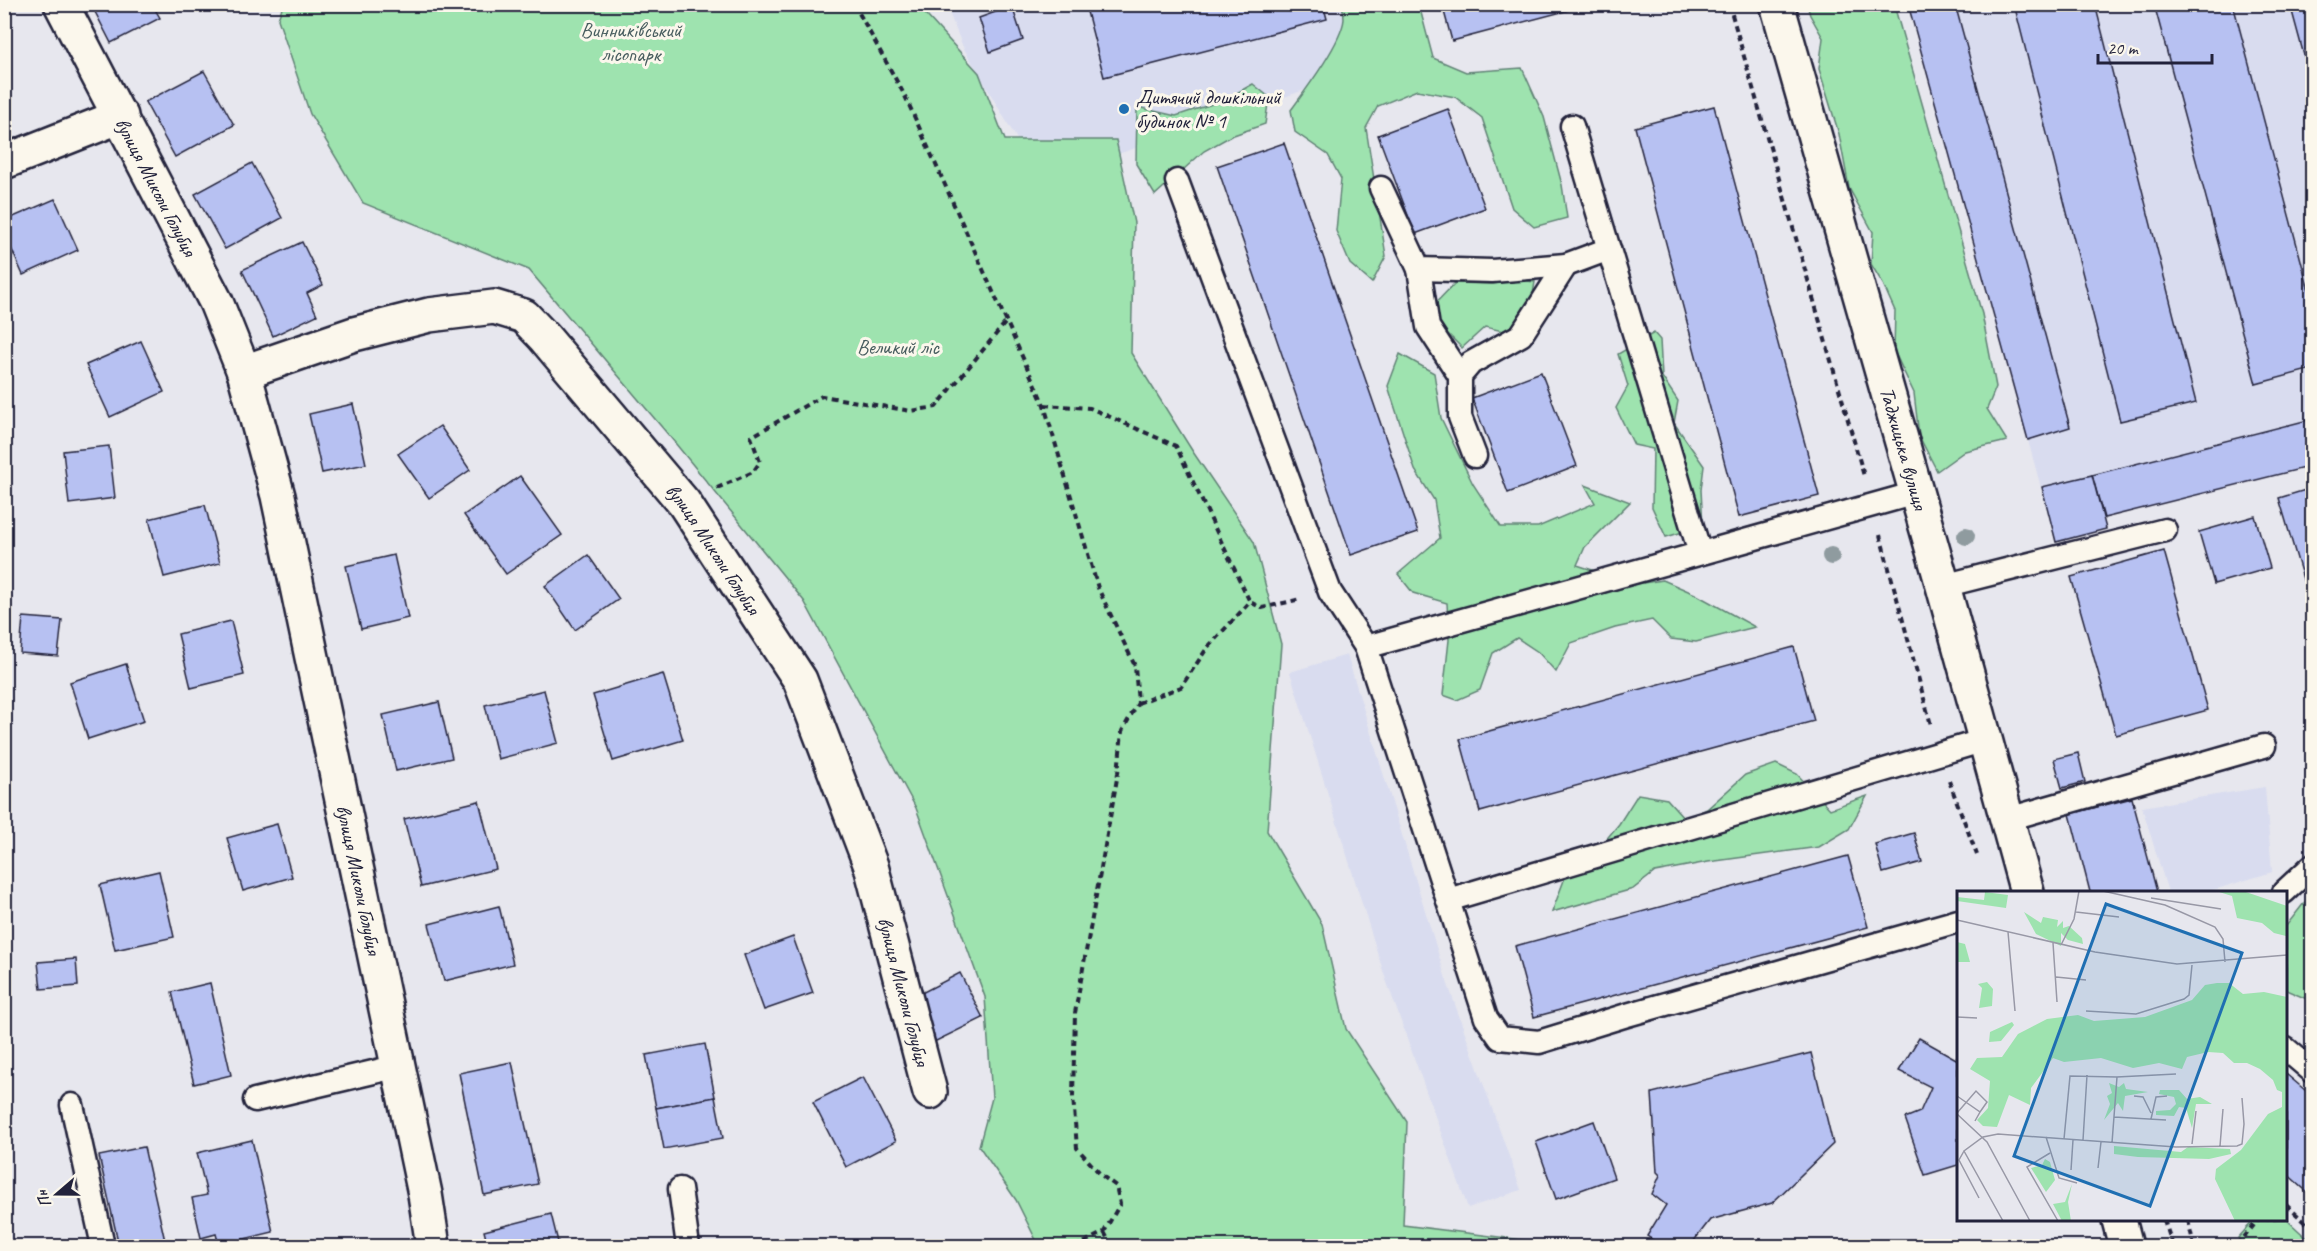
<svg xmlns="http://www.w3.org/2000/svg" width="2317" height="1251" viewBox="0 0 2317 1251" font-family="Caveat,sans-serif">
	<style>
		.built { fill: #d9dcef }
		.green { fill: #9ee3af; stroke: #608275; stroke-width: 1.5 }
		.building { fill: #b7c1f2; stroke: #22223b; stroke-width: 1.5 }
		.lines { fill: none; stroke-linecap: round; stroke-linejoin: round }
		.lane-casing { stroke: #22223b; stroke-width: 27 }
		.street-casing { stroke: #22223b; stroke-width: 38 }
		.path { stroke: #22223b; stroke-width: 4; stroke-dasharray: 6 4.5; stroke-linecap: butt }
		.lane { stroke: #fbf7ec; stroke-width: 22 }
		.street { stroke: #fbf7ec; stroke-width: 33 }
		.tree { fill: #8f9b9f }
		.poi-dot { fill: #1f6fb2; stroke: #fbf7ec; stroke-width: 2 }
		.labels { text-anchor: middle; dominant-baseline: central; stroke-width: 6; stroke-linejoin: round; paint-order: stroke }
		.park-label { font-size: 21px; fill: #475c5e; stroke: #fbf7ec }
		.poi-label { font-size: 21px; fill: #22223b; stroke: #fbf7ec; text-anchor: start }
		.street-label { font-size: 21px; fill: #22223b; stroke: #fbf7ec }
		.inset-road { fill: none; stroke: #9898a6; stroke-width: 1.5 }
		.view { fill: #1f6fb2; fill-opacity: 0.15; stroke: #1f6fb2; stroke-width: 3 }
		.inset-edge { fill: none; stroke: #22223b; stroke-width: 3 }
	</style>
	<rect width="100%" height="100%" fill="#e7e7ee"/>
	<filter id="ink" filterUnits="userSpaceOnUse"><feTurbulence type="fractalNoise" baseFrequency=".0167" numOctaves="2"/><feDisplacementMap in="SourceGraphic" scale="12" xChannelSelector="R" yChannelSelector="G"/><feConvolveMatrix kernelMatrix="1 2 1 2 8 2 1 2 1" color-interpolation-filters="sRGB"/></filter>
	<g filter="url(#ink)">
		<g class="built">
			<polygon points="946,5 1392,5 1392,60 1054,176 1028,158 963,47"/>
			<polygon points="1908,5 2312,5 2312,462 2104,518 2056,542"/>
			<polygon points="1347,655 1446,979 1521,1190 1468,1208 1384,974 1290,672"/>
			<polygon points="2265,787 2272,872 2207,892 2168,892 2142,807"/>
		</g>
		<g class="green">
			<polygon points="283,5 917,5 979,73 1005,140 1116,140 1134,223 1131,353 1193,452 1254,542 1281,644 1267,831 1322,924 1346,1029 1407,1122 1403,1225 1571,1246 1039,1246 1016,1200 979,1146 992,1098 985,997 916,808 804,601 671,438 529,270 363,203 310,114 278,19"/>
			<path d="M 1342,5 L 1419,5 L 1433,58 L 1466,72 L 1522,68 L 1544,117 L 1562,185 L 1567,218 L 1534,227 L 1512,208 L 1482,118 L 1455,97 L 1417,90 L 1378,106 L 1366,128 L 1386,256 L 1372,283 L 1350,264 L 1336,231 L 1341,179 L 1328,155 L 1295,132 L 1291,110 C 1305,91 1342,42 1344,19 C 1344,14 1343,9 1342,5 Z"/>
			<polygon points="1807,5 1894,5 1982,314 1996,387 1987,409 2007,441 1965,451 1937,471 1919,436 1914,393 1894,351 1895,311 1883,284 1871,264 1873,232 1849,188 1839,134 1819,69 1823,38 1810,15"/>
			<polygon points="1253,84 1269,97 1265,124 1231,136 1204,151 1155,195 1136,164 1137,107 1176,116 1224,100"/>
			<polygon points="1519,280 1535,282 1528,324 1521,335 1485,327 1462,348 1445,331 1424,315 1455,283 1493,284"/>
			<polygon points="1654,333 1660,340 1662,377 1678,401 1674,423 1704,466 1701,490 1703,526 1666,537 1652,507 1653,449 1634,445 1616,408 1628,386 1618,354"/>
			<polygon points="1400,354 1434,373 1441,418 1473,484 1501,527 1538,527 1595,503 1585,485 1630,502 1585,547 1577,565 1636,584 1663,580 1695,594 1755,627 1696,642 1671,639 1652,620 1615,628 1571,643 1556,672 1538,652 1517,638 1493,653 1480,690 1457,700 1443,695 1449,640 1447,603 1413,593 1398,574 1440,538 1434,500 1415,470 1388,386"/>
			<polygon points="1776,764 1797,774 1830,809 1867,796 1849,829 1819,847 1708,862 1655,872 1633,889 1552,912 1566,875 1599,848 1619,824 1638,794 1667,799 1685,819 1707,809 1745,775"/>
			<polygon points="2312,896 2312,1018 2307,999 2286,990 2286,926 2304,903"/>
			<polygon points="2286,1219 2312,1243 2312,1246 2245,1246 2238,1238 2254,1220"/>
		</g>
		<g class="building">
			<polygon points="91,4 152,4 160,18 111,43"/>
			<polygon points="1085,4 1323,4 1327,19 1104,77"/>
			<polygon points="1442,4 1592,4 1452,41"/>
			<polygon points="1908,4 1955,4 2070,427 2028,440"/>
			<polygon points="2014,4 2095,4 2196,403 2120,421"/>
			<polygon points="2154,4 2233,4 2312,302 2312,369 2256,384"/>
			<polygon points="2290,4 2312,4 2312,85"/>
			<polygon points="1012,6 1023,40 990,52 979,18"/>
			<polygon points="204,71 234,125 175,157 145,102"/>
			<polygon points="1714,106 1819,496 1739,517 1635,127"/>
			<polygon points="1448,109 1485,208 1415,234 1378,135"/>
			<polygon points="1284,143 1418,532 1351,555 1217,166"/>
			<polygon points="252,163 282,218 225,249 195,194"/>
			<polygon points="55,199 78,250 23,275 4,232 4,221"/>
			<polygon points="302,242 323,285 307,293 317,315 273,336 242,270"/>
			<polygon points="141,341 164,392 110,417 86,365"/>
			<polygon points="1541,372 1577,466 1508,493 1472,398"/>
			<polygon points="353,404 366,464 322,473 309,414"/>
			<polygon points="2312,419 2312,466 2104,518 2092,475"/>
			<polygon points="440,426 470,470 429,498 398,454"/>
			<polygon points="109,446 115,498 69,504 63,451"/>
			<polygon points="2092,475 2106,529 2056,542 2042,487"/>
			<polygon points="520,476 562,535 506,574 464,515"/>
			<polygon points="2312,488 2312,606 2311,606 2279,498"/>
			<polygon points="205,505 220,563 164,577 149,519"/>
			<polygon points="2255,516 2270,568 2214,584 2199,532"/>
			<polygon points="2164,551 2208,710 2116,735 2071,577"/>
			<polygon points="394,555 408,618 361,629 346,566"/>
			<polygon points="588,555 619,599 575,630 545,586"/>
			<polygon points="23,617 62,620 58,656 20,653"/>
			<polygon points="231,621 244,675 191,688 178,634"/>
			<polygon points="1794,647 1814,721 1480,812 1460,739"/>
			<polygon points="126,664 144,721 88,739 70,682"/>
			<polygon points="663,674 683,740 613,761 593,695"/>
			<polygon points="544,690 558,743 498,759 485,705"/>
			<polygon points="439,702 452,758 396,771 383,715"/>
			<polygon points="2078,753 2085,782 2062,788 2054,759"/>
			<polygon points="2132,798 2157,892 2090,892 2070,814"/>
			<polygon points="479,801 496,869 421,887 404,819"/>
			<polygon points="277,824 292,877 243,891 227,838"/>
			<polygon points="1914,833 1922,862 1883,873 1875,844"/>
			<polygon points="1848,856 1868,927 1534,1017 1515,946"/>
			<polygon points="159,871 174,937 115,950 100,885"/>
			<polygon points="499,906 513,964 444,981 429,924"/>
			<polygon points="793,937 813,993 764,1010 744,955"/>
			<polygon points="76,959 78,986 41,989 38,962"/>
			<polygon points="960,973 983,1018 932,1043 910,999"/>
			<polygon points="210,983 231,1075 194,1084 172,992"/>
			<polygon points="1919,1038 1958,1060 1958,1165 1925,1175 1905,1118 1920,1112 1931,1087 1899,1071"/>
			<polygon points="705,1044 715,1097 656,1108 646,1055"/>
			<polygon points="1811,1053 1833,1144 1772,1203 1710,1220 1690,1246 1662,1246 1647,1236 1666,1205 1652,1194 1660,1175 1657,1172 1652,1093"/>
			<polygon points="512,1062 538,1184 484,1195 459,1073"/>
			<polygon points="2286,1074 2312,1096 2312,1196 2286,1173"/>
			<polygon points="863,1077 896,1141 846,1167 813,1102"/>
			<polygon points="715,1097 723,1138 664,1149 656,1108"/>
			<polygon points="1594,1121 1614,1178 1556,1199 1536,1142"/>
			<polygon points="252,1140 273,1232 219,1245 216,1234 201,1238 192,1198 207,1195 197,1153"/>
			<polygon points="144,1147 165,1241 140,1246 119,1246 99,1156"/>
			<polygon points="551,1214 559,1246 488,1246 484,1231"/>
		</g>
		<g class="lines">
			<defs>
				<g id="lane">
					<polyline points="1572,126 1700,553"/>
					<polyline points="1177,181 1330,592 1366,647 1916,493"/>
					<polyline points="1381,188 1419,269 1492,271 1566,265 1609,249"/>
					<polyline points="1419,269 1428,327 1460,376"/>
					<polyline points="1475,456 1460,417 1460,376 1471,363 1521,335 1566,265"/>
					<polyline points="1943,586 2165,530"/>
					<polyline points="1366,647 1486,1018 1500,1038 1539,1042 1627,1015 1958,921"/>
					<polyline points="2008,819 2264,746"/>
					<polyline points="2284,892 2312,866"/>
					<polyline points="1448,900 1985,740"/>
					<polyline points="2286,1049 2312,1071"/>
					<polyline points="255,1100 399,1066"/>
					<polyline points="72,1105 103,1246"/>
					<polyline points="680,1189 688,1246"/>
				</g>
				<g id="street">
					<path id="s1" d="M 61,4 L 216,302 L 244,372 L 278,496 L 425,1194 L 433,1246"/>
					<path id="s2" d="M 1777,4 L 1943,586 L 2027,892"/>
					<polyline points="4,162 121,116"/>
					<path id="s3" d="M 244,372 L 354,334 L 429,315 L 494,307 L 524,316 L 544,337 L 684,503 L 800,680 L 871,866 L 930,1092"/>
					<polyline points="2119,1220 2126,1246"/>
				</g>
			</defs>
			<use href="#lane" class="lane-casing"/>
			<use href="#street" class="street-casing"/>
			<g class="path">
				<polyline points="854,4 905,96 1044,405 1098,588 1135,666 1138,703 1122,731 1118,773 1075,1013 1073,1096 1077,1148 1101,1175 1116,1186 1120,1204 1104,1232 1077,1246"/>
				<polyline points="1729,4 1864,476"/>
				<polyline points="1044,405 1090,408 1176,446 1250,602"/>
				<polyline points="717,488 753,472 760,462 751,437 822,396 911,411 936,407 1006,322"/>
				<polyline points="1880,535 1931,725"/>
				<polyline points="1138,703 1181,687 1207,648 1250,602 1262,608 1301,599"/>
				<polyline points="1949,781 1977,855"/>
				<polyline points="2286,1205 2312,1228"/>
				<polyline points="2164,1220 2173,1246"/>
				<polyline points="2188,1220 2194,1246"/>
				<polyline points="1104,1232 1112,1246"/>
				<polyline points="2237,1246 2258,1220"/>
			</g>
			<use href="#lane" class="lane"/>
			<use href="#street" class="street"/>
		</g>
		<g class="tree">
			<circle cx="1966" cy="536" r="9"/>
			<circle cx="1831" cy="556" r="9"/>
		</g>
	</g>
	<circle class="poi-dot" cx="1124" cy="109" r="6"/>
	<g class="labels">
		<g class="park-label">
			<text x="631" y="30">Винниківський<tspan x="631" dy="24">лісопарк</tspan></text>
			<text x="898" y="347">Великий ліс</text>
		</g>
		<g class="poi-label">
			<text x="1136" y="97">Дитячий дошкільний<tspan x="1136" dy="24">будинок № 1</tspan></text>
		</g>
		<g class="street-label">
			<text stroke="none"><textPath href="#s1" startOffset="206">вулиця Миколи Голубця</textPath></text>
			<text stroke="none"><textPath href="#s2" startOffset="462">Таджицька вулиця</textPath></text>
			<text stroke="none"><textPath href="#s3" startOffset="591">вулиця Миколи Голубця</textPath></text>
			<text stroke="none"><textPath href="#s1" startOffset="932">вулиця Миколи Голубця</textPath></text>
			<text stroke="none"><textPath href="#s3" startOffset="1077">вулиця Миколи Голубця</textPath></text>
		</g>
	</g>
	<g transform="translate(1957 891)">
		<rect width="330" height="330" fill="#e7e7ee"/>
		<path d="M 259,0 L 286,0 L 330,15 L 329,45 L 317,42 L 305,32 L 280,27 L 275,5 ZM 28,1 L 51,4 L 49,17 L 0,10 L 0,6 L 27,9 ZM 67,21 L 84,32 L 86,26 L 101,29 L 100,36 L 106,30 L 106,37 L 112,35 L 125,47 L 126,53 L 111,49 L 104,42 L 104,55 L 79,43 ZM 0,51 L 8,53 L 13,71 L 0,71 ZM 30,91 L 36,98 L 35,115 L 22,117 L 25,97 L 21,93 ZM 260,92 L 272,92 L 286,103 L 307,101 L 330,106 L 330,330 L 278,330 L 258,288 L 259,278 L 284,259 L 311,223 L 325,216 L 325,201 L 320,199 L 316,189 L 303,178 L 290,172 L 277,172 L 266,162 L 251,161 L 230,166 L 225,178 L 202,172 L 176,177 L 144,167 L 107,171 L 96,167 L 74,197 L 73,214 L 52,204 L 40,236 L 26,235 L 20,229 L 31,217 L 33,190 L 13,178 L 20,167 L 45,166 L 61,143 L 90,128 L 121,124 L 137,130 L 188,126 L 235,109 L 248,94 ZM 55,131 L 57,134 L 44,150 L 32,151 L 33,141 ZM 152,192 L 162,196 L 167,192 L 169,198 L 191,201 L 168,205 L 166,220 L 161,212 L 147,229 L 153,213 L 150,205 L 155,202 ZM 203,199 L 222,199 L 230,208 L 243,206 L 255,213 L 239,213 L 235,237 L 229,217 L 222,216 L 217,225 L 199,224 L 199,220 L 213,219 L 219,213 L 217,206 L 202,203 ZM 157,255 L 224,261 L 231,256 L 273,258 L 274,263 L 252,268 L 181,266 L 157,263 ZM 88,268 L 93,271 L 98,289 L 89,301 L 74,277 L 85,274 ZM 115,293 L 111,311 L 114,330 L 105,330 L 96,313 L 108,311 Z" fill="#9ee3af"/>
		<path class="inset-road" d="M 146,0 L 208,14 L 258,36 L 266,48 L 268,71M 194,7 L 264,18M 119,21 L 162,26M 0,29 L 138,61 L 220,73 L 330,64M 51,41 L 58,120M 96,52 L 100,111M 104,54 L 117,28 L 122,0M 99,86 L 129,89M 129,120 L 179,123 L 227,108 L 232,104 L 235,74M 0,126 L 20,127M 0,205 L 23,221 L 18,230M 177,205 L 186,206 L 194,222M 0,222 L 19,200 L 30,211 L 23,221M 0,223 L 30,251 L 73,330M 157,226 L 209,229M 194,228 L 199,206 L 210,205M 89,246 L 102,287 L 120,292M 107,248 L 113,185 L 160,186M 126,249 L 130,184M 155,252 L 160,186 L 219,183M 235,253 L 239,220M 263,255 L 266,218M 7,260 L 2,269 L 22,307M 93,262 L 70,276 L 101,330M 141,277 L 144,251M 114,279 L 116,249M 46,330 L 7,260 L 26,246 L 41,243 L 219,256 L 280,255 L 285,253 L 287,233 L 285,207"/>
		<path class="view" d="M 149,13 L 285,62 L 193,315 L 57,265 Z"/>
		<rect width="330" height="330" class="inset-edge"/>
	</g>
	<rect width="2317" height="1251" fill="none" stroke="#fbf7ec" stroke-width="24"/>
	<rect x="12" y="12" width="2293" height="1227" fill="none" stroke="#22223b" stroke-width="2" filter="url(#ink)"/>
	<g transform="translate(57 1194) rotate(250)" stroke="#fbf7ec" stroke-width="4.5" paint-order="stroke">
	<path d="M0-4.5L10 22L0 15L-10 22Z" fill="#22223b"/>
	<text y="-9" font-size="16" font-weight="bold" text-anchor="middle" fill="#22223b">Пн</text>
	</g>
	<path d="M2098 54v9h114v-9" fill="none" stroke="#22223b" stroke-width="3"/>
	<text x="2107" y="54" font-size="18" fill="#22223b" stroke="#fbf7ec" stroke-width="4.5" paint-order="stroke">20 m</text>
</svg>
